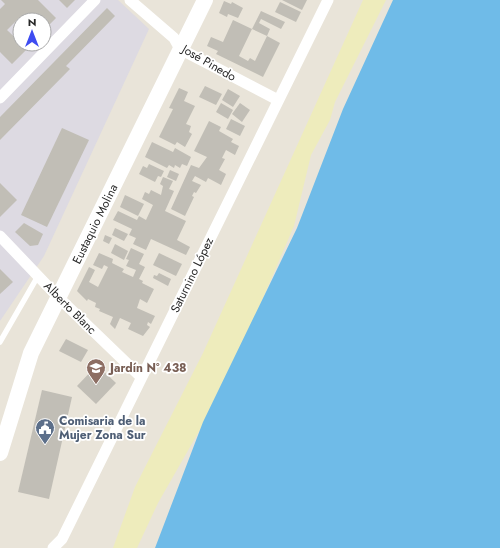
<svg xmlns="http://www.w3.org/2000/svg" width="500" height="548" viewBox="0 0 500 548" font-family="Jost,sans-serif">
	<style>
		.industrial { fill: #dddae2; fill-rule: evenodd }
		.sand { fill: #eeecbc }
		.water { fill: #6fbbe8 }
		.building { fill: #c1beb6 }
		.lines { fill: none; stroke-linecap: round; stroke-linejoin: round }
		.lane { stroke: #fff; stroke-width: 5.5 }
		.street { stroke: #fff; stroke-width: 11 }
		.secondary { stroke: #fff; stroke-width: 16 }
		.labels { text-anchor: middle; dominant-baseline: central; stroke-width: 3.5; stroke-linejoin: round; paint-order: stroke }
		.street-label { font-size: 12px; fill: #272727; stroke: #fff }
		.education-label { font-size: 12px; font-weight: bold; fill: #785e54; stroke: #fff; text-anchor: start }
		.service-label { font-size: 12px; font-weight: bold; fill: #4e5e75; stroke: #fff; text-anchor: start }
	</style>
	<rect width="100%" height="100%" fill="#e9e4d9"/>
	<path class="industrial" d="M 0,0 L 118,0 L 149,29 L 44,256 L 0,321 ZM 20,20 L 44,20 L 44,44 L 20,44 Z"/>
	<polygon class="sand" points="363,0 386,0 335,102 330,120 311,155 294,226 226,384 158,503 137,548 113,548 135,487 203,353"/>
	<polygon class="water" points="393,0 500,0 500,548 155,548 203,422 297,228 343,109"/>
	<g class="building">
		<polygon points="1,0 38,0 56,18 44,30 44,20 21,20 19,18 7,30 27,49 12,64 0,52 0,9 5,4"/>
		<polygon points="59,0 75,0 67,8"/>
		<polygon points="282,0 307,0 302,10"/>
		<polygon points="224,1 231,4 232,2 243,8 238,18 228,14 227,17 219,13"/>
		<polygon points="280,2 301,12 296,22 275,12"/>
		<polygon points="107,8 115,16 66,66 70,69 0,140 0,117"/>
		<polygon points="261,11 285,22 281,29 261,19 259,23 270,29 267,36 252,29 239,56 248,61 250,58 255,61 267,36 280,43 263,77 216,54 218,51 207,46 211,37 223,42 233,20 252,29"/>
		<polygon points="205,86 222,94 216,105 199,97"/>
		<polygon points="179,88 188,92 184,101 195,106 186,124 191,126 189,132 192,134 185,147 177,142 175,145 159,137 173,109 169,108"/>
		<polygon points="228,89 240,96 233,107 222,100"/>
		<polygon points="221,103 233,110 228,119 216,112"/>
		<polygon points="240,103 250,110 242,122 232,114"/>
		<polygon points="231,119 245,126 240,136 226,129"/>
		<polygon points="209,121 221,127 219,131 233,139 231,142 239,146 235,155 226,150 222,158 225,159 219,170 226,174 221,185 208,178 206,182 195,176 192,181 201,185 196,193 194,192 192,196 194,197 185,216 171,209 191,165 199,168 207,157 194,151"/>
		<polygon points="62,128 89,140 47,227 21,215"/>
		<polygon points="152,142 173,152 175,148 191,157 187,166 182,164 180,168 175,165 174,168 169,165 167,168 145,157"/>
		<polygon points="149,164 164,171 161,177 158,176 155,182 139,174 143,166 147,168"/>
		<polygon points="170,170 179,174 176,181 167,177"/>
		<polygon points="163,177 173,181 169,189 174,191 165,211 186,221 177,240 190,247 186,255 151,239 146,250 133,244 136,238 129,235 132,229 113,220 118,211 137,220 139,216 146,220 153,205 142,199 145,192 149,194 151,190 161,195 163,186 160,184"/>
		<polygon points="0,183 17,200 0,217"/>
		<polygon points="125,195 144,204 138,216 120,207"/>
		<polygon points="24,223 43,234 38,245 30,246 15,232"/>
		<polygon points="115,228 128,234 124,241 112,235"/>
		<polygon points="105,235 112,238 109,244 103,241"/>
		<polygon points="115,244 128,251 124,260 111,253"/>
		<polygon points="131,248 144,254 139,264 145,267 139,279 143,281 142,283 154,289 147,303 140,299 137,308 155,316 151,324 148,322 147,325 150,327 143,336 128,329 131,323 120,318 115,329 110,324 113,317 99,311 100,309 95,307 96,303 88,299 87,301 77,291 89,267 95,270 89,282 98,287 108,267 104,265 102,269 93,265 99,253 113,259 112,263 124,269 122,272 133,277 136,270 126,266 129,260 126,259"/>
		<polygon points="159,253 182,264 176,276 153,265"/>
		<polygon points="0,269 13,282 0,294"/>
		<polygon points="159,273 171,279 168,286 153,278 154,275 157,276"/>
		<polygon points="66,339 88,350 81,362 59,351"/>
		<polygon points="97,365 116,383 96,404 77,386"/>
		<polygon points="42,390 72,397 49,499 18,492"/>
	</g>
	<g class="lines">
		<polyline class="lane" points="0,342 38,276"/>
		<g class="street">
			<polyline points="130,0 174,38 180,49 278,100"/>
			<polyline points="0,98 95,0"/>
			<polyline points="0,236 59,298 141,377"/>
			<polyline points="53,548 62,539 328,0"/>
		</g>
		<polyline class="secondary" points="0,453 31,353 205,0"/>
	</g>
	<defs>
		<symbol id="school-pin" viewBox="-11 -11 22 30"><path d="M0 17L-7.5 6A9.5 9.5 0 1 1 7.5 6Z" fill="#8d6e63" stroke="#fff"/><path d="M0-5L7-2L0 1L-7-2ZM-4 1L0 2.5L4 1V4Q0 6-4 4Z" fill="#fff"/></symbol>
		<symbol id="civic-pin" viewBox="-11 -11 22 30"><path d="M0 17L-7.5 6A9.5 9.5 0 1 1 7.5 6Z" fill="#5c6f8a" stroke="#fff"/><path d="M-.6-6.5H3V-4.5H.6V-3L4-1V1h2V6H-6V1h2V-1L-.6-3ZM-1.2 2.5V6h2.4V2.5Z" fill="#fff"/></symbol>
	</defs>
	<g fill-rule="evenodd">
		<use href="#school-pin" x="85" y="357" width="22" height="30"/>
		<use href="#civic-pin" x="34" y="417" width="22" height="30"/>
	</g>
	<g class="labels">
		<g class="street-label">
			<text transform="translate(209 63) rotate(30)">José Pinedo</text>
			<text transform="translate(95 224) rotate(-64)">Eustaquio Molina</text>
			<text transform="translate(192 275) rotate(-64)">Saturnino López</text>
			<text transform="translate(70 308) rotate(45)">Alberto Blanc</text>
		</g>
		<g class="education-label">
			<text x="110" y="368">Jardín N° 438</text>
		</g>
		<g class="service-label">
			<text x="59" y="421">Comisaria de la<tspan x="59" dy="14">Mujer Zona Sur</tspan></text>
		</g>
	</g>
	<g transform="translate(32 32)"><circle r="19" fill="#ffffff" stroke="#a9a9a9"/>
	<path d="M0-3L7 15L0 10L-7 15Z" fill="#3e4cf1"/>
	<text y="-6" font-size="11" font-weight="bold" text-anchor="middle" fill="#272727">N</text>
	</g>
</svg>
